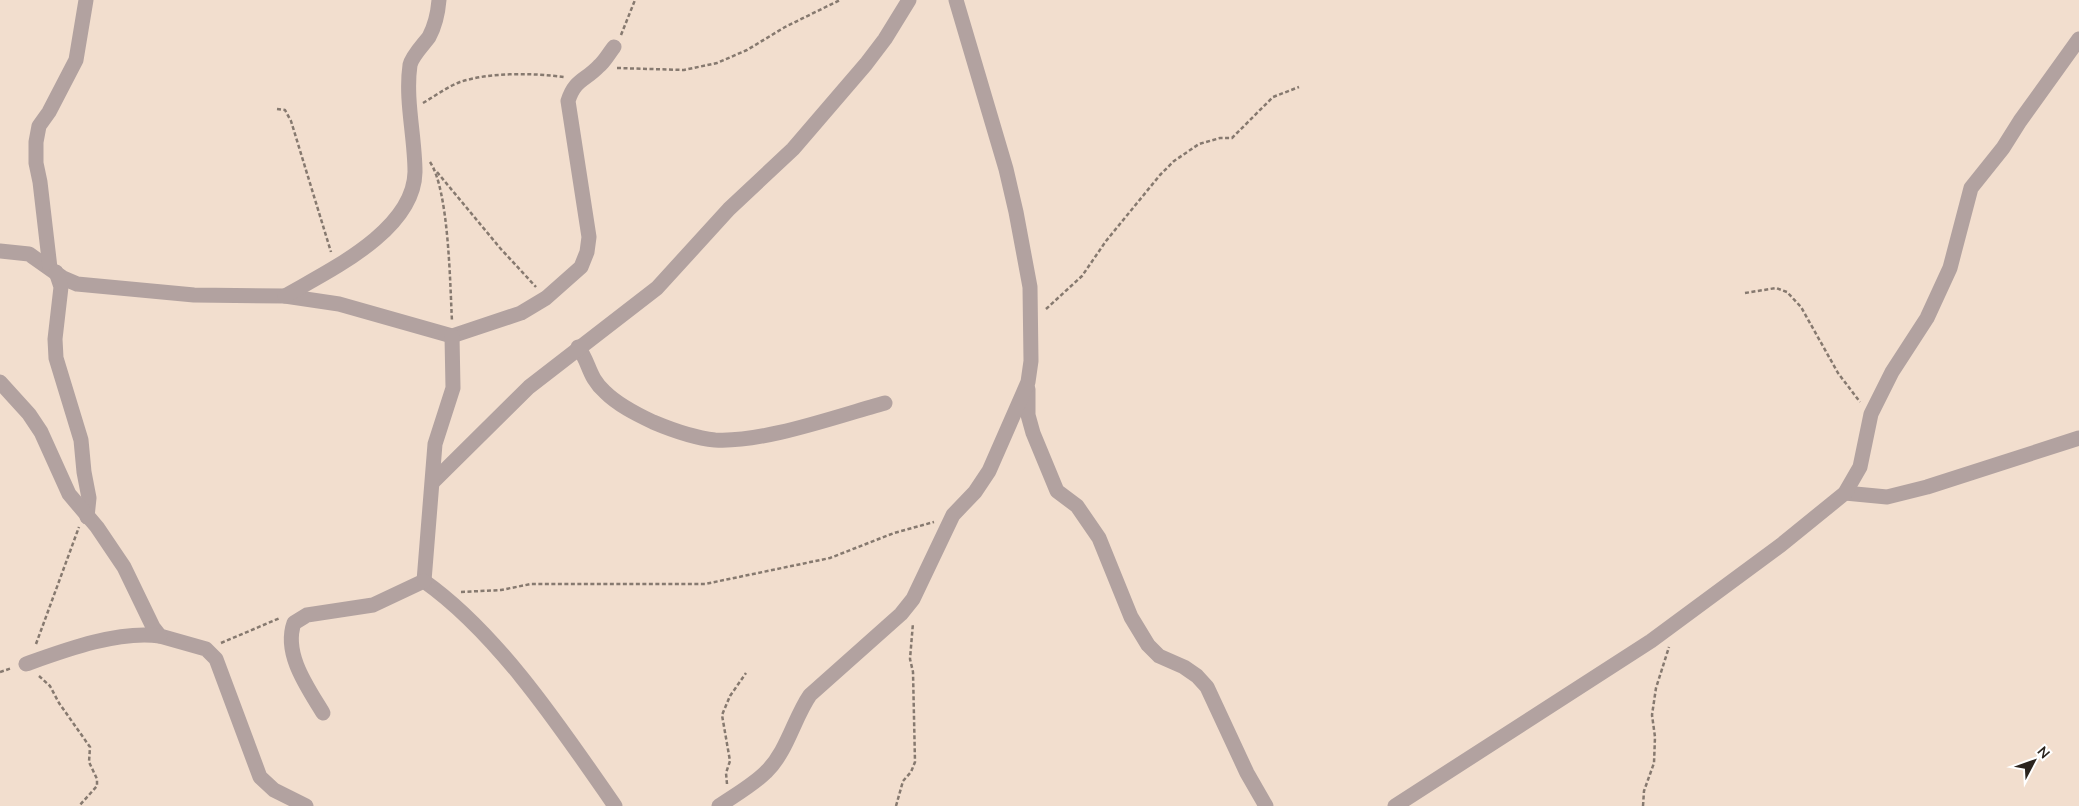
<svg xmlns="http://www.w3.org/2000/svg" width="2079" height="806" viewBox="0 0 2079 806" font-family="'Nunito Sans',sans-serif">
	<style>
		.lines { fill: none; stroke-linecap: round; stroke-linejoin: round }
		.path { stroke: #86796f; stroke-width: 2.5; stroke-dasharray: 4 2.5; stroke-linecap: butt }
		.street { stroke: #b2a2a0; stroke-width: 15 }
	</style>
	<rect width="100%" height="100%" fill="#f2dece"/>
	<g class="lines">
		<g class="path">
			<polyline points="621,35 635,0"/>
			<polyline points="617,68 684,70 717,63 747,50 785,27 840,0"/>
			<path d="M 423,103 C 435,96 447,87 460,82 C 490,72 533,73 564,77"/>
			<polyline points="277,109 285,110 291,121 331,252"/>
			<path d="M 430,162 C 449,190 450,285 452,321"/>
			<polyline points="437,172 500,248 536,287"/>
			<polyline points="1745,293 1776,288 1787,292 1801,307 1838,373 1860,402"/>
			<polyline points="1046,309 1082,276 1106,241 1160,175 1174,161 1199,144 1220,138 1232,138 1273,97 1299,87"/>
			<polyline points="461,592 501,590 531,584 705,584 830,558 894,533 934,522"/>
			<polyline points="221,643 280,618"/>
			<polyline points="36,644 79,527"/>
			<polyline points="0,672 12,668"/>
			<polyline points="39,676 50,686 59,703 90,747 89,762 97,779 97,786 79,806"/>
			<polyline points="727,784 726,773 730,761 722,715 730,696 746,673"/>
			<polyline points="896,806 903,781 911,772 915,762 913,672 910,659 913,623"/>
			<polyline points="1643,806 1644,791 1654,763 1655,737 1652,715 1656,688 1669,647"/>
		</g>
		<g class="street">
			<path d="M 0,251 L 29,254 L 63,278 L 77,284 L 194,295 L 285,296 L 339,304 L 452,336 L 521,313 L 546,298 L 581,267 L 587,252 L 589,237 L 568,101 C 575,79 585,81 599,66 C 605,61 609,53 614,47"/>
			<polyline points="50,268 40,182 36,163 36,142 39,126 49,112 76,60 86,0"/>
			<polyline points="56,272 61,287 55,339 56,358 81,440 84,472 89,498 87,517"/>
			<path d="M 285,296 C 328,271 414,231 415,172 C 415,137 405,100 410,65 C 412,56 423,45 429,37 C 435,26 438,12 439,0"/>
			<path d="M 578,347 C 590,363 588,377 605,392 C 618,405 636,414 653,422 C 672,430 695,438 715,440 C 763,443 837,416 885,403"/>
			<polyline points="0,382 29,414 41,432 69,494 97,527 124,567 153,627 160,636 206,649 216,659 260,777 274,790 306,806"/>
			<polyline points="1028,389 1028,415 1033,433 1057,491 1077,506 1099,538 1131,617 1148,645 1159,656 1184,667 1197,676 1207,687 1247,773 1266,806"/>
			<polyline points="434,481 529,387 657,288 729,209 793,149 866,64 885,39 909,0"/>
			<polyline points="1845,493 1887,497 1927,487 2079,438"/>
			<path d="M 424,581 C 499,634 563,731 615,806"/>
			<polyline points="424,581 435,444 453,388 452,336"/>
			<path d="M 26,664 C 65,650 119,630 160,636"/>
			<path d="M 323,713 C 308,688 283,654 294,623 L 307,615 L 373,605 L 424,581"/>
			<path d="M 719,806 C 735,795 753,785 766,772 C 787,752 794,718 810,695 L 901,614 L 913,599 L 953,515 L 975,492 L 989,471 L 1028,382 L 1031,361 L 1030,287 L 1016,212 L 1006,169 L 956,0"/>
			<polyline points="1395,806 1651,641 1781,545 1845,493 1860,467 1871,414 1892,372 1927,318 1950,268 1971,188 2003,148 2020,121 2079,39"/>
		</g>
	</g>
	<g transform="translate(2034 761) rotate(49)" stroke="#ffffff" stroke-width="4" paint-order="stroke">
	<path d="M0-4L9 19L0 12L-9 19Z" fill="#2b241e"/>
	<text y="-8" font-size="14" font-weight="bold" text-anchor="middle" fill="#2b241e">N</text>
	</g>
</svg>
